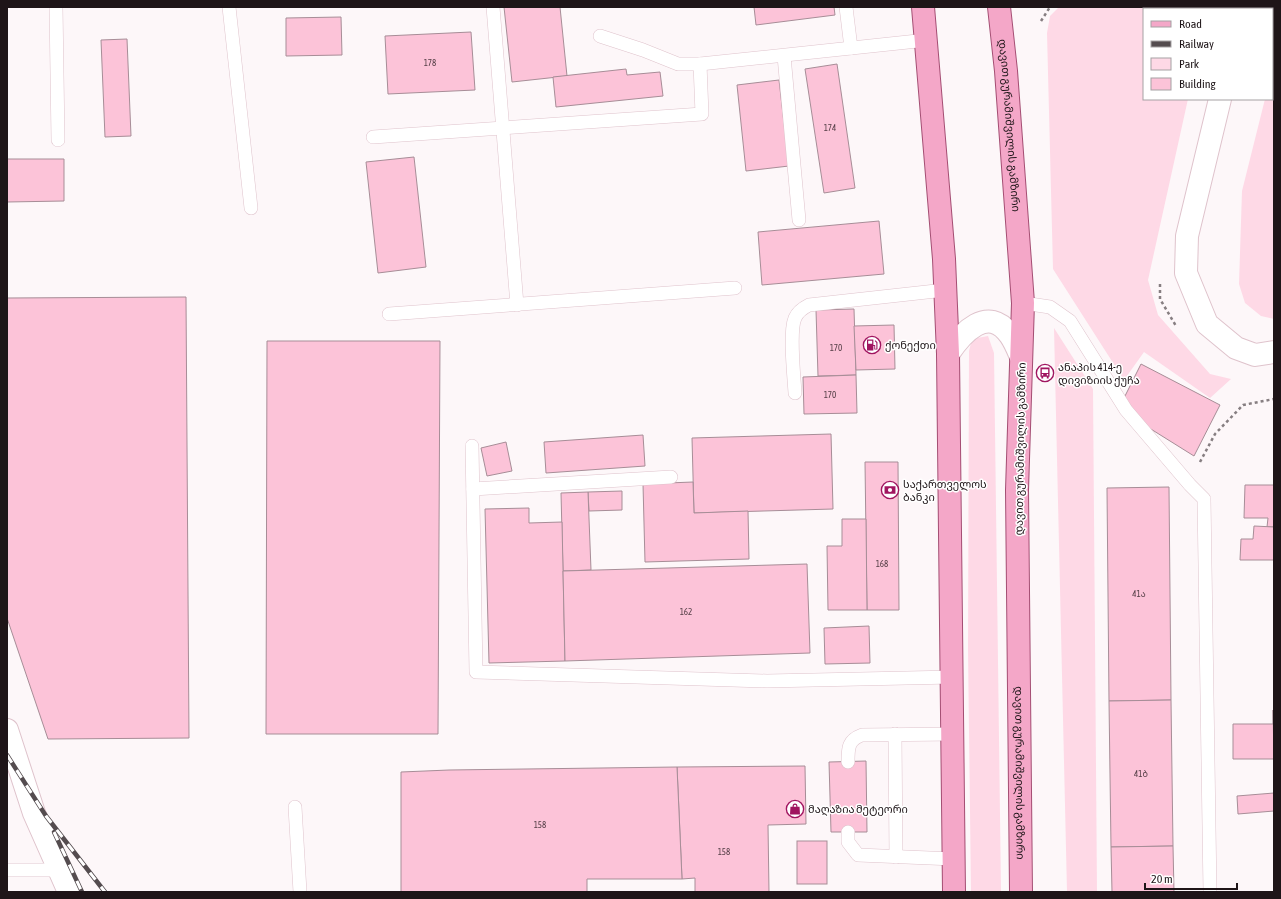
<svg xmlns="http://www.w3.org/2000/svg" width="1281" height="899" viewBox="0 0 1281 899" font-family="'Asap Condensed','Noto Sans Georgian',sans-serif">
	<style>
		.green { fill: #fed9e6 }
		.building { fill: #fcc3d8; stroke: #a78d97 }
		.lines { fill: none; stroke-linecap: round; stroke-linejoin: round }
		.service-casing { stroke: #dfc3cc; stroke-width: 14 }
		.minor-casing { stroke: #dfc3cc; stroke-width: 24 }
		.secondary-casing { stroke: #dfc3cc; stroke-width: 24 }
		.primary-casing { stroke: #a44e73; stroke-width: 24 }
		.path { stroke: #867e81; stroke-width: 2.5; stroke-dasharray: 3 3; stroke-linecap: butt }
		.service { stroke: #fff; stroke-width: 13 }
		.minor { stroke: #fff; stroke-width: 22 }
		.secondary { stroke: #fff; stroke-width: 22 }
		.primary { stroke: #f4a7c8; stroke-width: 22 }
		.rail-casing { stroke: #544c4f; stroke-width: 4.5 }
		.rail { stroke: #fff; stroke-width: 3; stroke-dasharray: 9; stroke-linecap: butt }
		.labels { text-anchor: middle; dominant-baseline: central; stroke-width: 3; stroke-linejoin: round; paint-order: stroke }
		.number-label { font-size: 9px; fill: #564048 }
		.street-label { font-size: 11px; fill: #1e1518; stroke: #fff }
		.poi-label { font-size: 11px; fill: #1e1518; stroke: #fff; text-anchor: start }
	</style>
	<rect width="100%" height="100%" fill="#fdf7f9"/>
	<g class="green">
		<polygon points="1059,7 1205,7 1206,9 1144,9 1144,99 1188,99 1148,280 1158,315 1210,374 1231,379 1210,398 1144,352 1124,380 1053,269 1047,33 1050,16"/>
		<polygon points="1274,7 1274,319 1261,316 1245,303 1239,284 1242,191 1265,99 1272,99 1272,23"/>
		<polygon points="1054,328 1093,389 1097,892 1067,892"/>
		<polygon points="988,336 994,353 1001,892 971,892 968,649 969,351 972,339"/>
	</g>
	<g class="building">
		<polygon points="504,7 560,7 567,76 512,82"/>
		<polygon points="754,7 834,7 835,15 756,25"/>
		<polygon points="341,17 342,55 286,56 286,18"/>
		<polygon points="471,32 475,90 388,94 385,36"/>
		<polygon points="127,39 131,136 105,137 101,40"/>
		<polygon points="837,64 855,188 824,193 805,69"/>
		<polygon points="626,69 627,75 660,72 663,96 556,107 553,77"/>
		<polygon points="779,80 789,166 746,171 737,85"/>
		<polygon points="414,157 426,267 378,273 366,162"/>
		<polygon points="7,159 64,159 64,201 7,202"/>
		<polygon points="879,221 884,274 762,285 758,232"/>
		<polygon points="186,297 189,738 48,739 7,618 7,298"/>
		<polygon points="854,309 856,375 818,376 816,310"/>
		<polygon points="894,325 895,369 856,370 854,326"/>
		<polygon points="267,341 440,341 438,734 266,734"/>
		<polygon points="1141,364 1220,405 1194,456 1146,426 1124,398"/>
		<polygon points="856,375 857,413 804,414 803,377"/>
		<polygon points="831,434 833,509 694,513 692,438"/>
		<polygon points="643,435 645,466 546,473 544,442"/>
		<polygon points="506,442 512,471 487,476 481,448"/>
		<polygon points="865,462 898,462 899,610 867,610"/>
		<polygon points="693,482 694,513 748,511 749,559 645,562 643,484"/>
		<polygon points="1245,485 1274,485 1274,527 1267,527 1268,518 1244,518"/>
		<polygon points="1169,487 1171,700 1109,701 1107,488"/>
		<polygon points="622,491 622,510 589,511 588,492"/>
		<polygon points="588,492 591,570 563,571 561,493"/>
		<polygon points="529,508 529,523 562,522 565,661 489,663 485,509"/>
		<polygon points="842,519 866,519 867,610 828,610 827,546 842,546"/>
		<polygon points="1254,526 1274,527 1274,560 1240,560 1241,539 1253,539"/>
		<polygon points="807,564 810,653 565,661 563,571"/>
		<polygon points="869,626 870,663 825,664 824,628"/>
		<polygon points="1171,700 1173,846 1111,847 1109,701"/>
		<polygon points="1273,710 1274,759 1233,759 1233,724 1273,724"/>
		<polygon points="866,761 867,832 831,832 829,762"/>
		<polygon points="805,766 806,824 768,825 769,892 695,892 695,878 682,879 677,767"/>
		<polygon points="677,767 682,879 587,879 587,892 401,892 401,772 449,770"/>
		<polygon points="1274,793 1274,811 1238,814 1237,796"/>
		<rect x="797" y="841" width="30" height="43"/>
		<polygon points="1173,846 1174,892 1112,892 1111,847"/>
	</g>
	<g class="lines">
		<defs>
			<g id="service">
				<polyline points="56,7 58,140"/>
				<polyline points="229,7 251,208"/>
				<polyline points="493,7 517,305"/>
				<polyline points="846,7 851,48"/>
				<polyline points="600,36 643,50 678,64 700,64 927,40"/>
				<polyline points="784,56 799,220"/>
				<polyline points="373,137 702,114 700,64"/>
				<polyline points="1023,303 1050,307 1070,321 1126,410 1190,485 1204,499 1210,892"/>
				<polyline points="389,314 735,288"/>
				<path d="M 795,393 C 794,376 789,332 795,318 C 798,311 803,308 809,305 L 945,290"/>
				<polyline points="472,446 476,672 767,681 953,677"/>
				<polyline points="473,489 671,477"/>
				<polyline points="895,734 896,857"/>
				<path d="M 848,762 C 848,748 848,740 862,735 L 954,734"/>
				<polyline points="295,807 300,892"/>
				<polyline points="848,832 848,842 858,855 954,859"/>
				<polyline points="7,870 60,870"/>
			</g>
			<g id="minor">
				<path d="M 948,354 C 962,333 988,304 1010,335 C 1015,342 1018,350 1021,357"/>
				<polyline points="7,730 34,813 69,892"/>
			</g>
			<g id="secondary">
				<polyline points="1234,7 1234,9"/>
				<polyline points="1220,99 1187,236 1186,273 1207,324 1236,348 1255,355 1274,352"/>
			</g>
			<g id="primary">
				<polyline points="923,7 944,259 948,354 954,892"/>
				<path id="s1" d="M 999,7 L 1006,71 L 1023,303 L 1017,490 L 1021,892"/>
			</g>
		</defs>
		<use href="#service" class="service-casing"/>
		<use href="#minor" class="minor-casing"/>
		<use href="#secondary" class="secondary-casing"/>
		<use href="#primary" class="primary-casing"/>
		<g class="path">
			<polyline points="1041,21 1050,7"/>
			<polyline points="1160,284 1160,299 1176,326"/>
			<polyline points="1200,462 1215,434 1243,405 1274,399"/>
		</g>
		<use href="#service" class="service"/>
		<use href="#minor" class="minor"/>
		<use href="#secondary" class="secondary"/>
		<use href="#primary" class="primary"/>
		<defs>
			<g id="rail">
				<polyline points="7,755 46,816 105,892"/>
				<polyline points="54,832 82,892"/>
			</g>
		</defs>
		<use href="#rail" class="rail-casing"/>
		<use href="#rail" class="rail"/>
	</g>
	<defs>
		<symbol id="fuel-ring" viewBox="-11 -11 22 22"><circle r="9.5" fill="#fff" stroke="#a01560" stroke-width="1.5"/><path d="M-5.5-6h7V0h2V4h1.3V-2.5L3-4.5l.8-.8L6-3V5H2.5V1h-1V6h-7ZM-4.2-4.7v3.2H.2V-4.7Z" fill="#a01560"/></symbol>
		<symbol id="bus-ring" viewBox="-11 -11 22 22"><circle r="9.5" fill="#fff" stroke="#a01560" stroke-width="1.5"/><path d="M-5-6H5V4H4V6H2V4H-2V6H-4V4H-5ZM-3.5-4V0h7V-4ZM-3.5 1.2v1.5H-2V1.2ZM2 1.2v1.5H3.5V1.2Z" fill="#a01560"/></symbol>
		<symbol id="bank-ring" viewBox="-11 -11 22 22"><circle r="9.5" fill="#fff" stroke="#a01560" stroke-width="1.5"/><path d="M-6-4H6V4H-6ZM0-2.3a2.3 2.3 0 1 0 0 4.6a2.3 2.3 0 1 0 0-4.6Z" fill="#a01560"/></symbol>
		<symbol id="shop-ring" viewBox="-11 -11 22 22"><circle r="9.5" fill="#fff" stroke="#a01560" stroke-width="1.5"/><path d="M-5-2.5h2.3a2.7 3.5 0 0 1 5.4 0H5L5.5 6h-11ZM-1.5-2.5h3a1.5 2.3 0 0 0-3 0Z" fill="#a01560"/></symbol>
	</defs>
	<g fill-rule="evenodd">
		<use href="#fuel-ring" x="862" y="335" width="20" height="20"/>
		<use href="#bus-ring" x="1035" y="363" width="20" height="20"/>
		<use href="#bank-ring" x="880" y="480" width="20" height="20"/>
		<use href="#shop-ring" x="785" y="799" width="20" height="20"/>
	</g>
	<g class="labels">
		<g class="number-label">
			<text x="430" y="63">178</text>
			<text x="830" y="128">174</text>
			<text x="836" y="348">170</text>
			<text x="830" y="395">170</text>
			<text x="882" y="564">168</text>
			<text x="1139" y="594">41ა</text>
			<text x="686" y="612">162</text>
			<text x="1141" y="774">41ბ</text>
			<text x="540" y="825">158</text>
			<text x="724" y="852">158</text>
		</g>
		<g class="street-label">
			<text stroke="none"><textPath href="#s1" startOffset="119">დავით გურამიშვილის გამზირი</textPath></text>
			<text transform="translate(1020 449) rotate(-89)">დავით გურამიშვილის გამზირი</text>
			<text stroke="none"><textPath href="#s1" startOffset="767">დავით გურამიშვილის გამზირი</textPath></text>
		</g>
		<g class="poi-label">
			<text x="885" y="345">ქონექთი</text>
			<text x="1058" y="367">ანაპის 414-ე<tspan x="1058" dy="13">დივიზიის ქუჩა</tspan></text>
			<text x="903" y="484">საქართველოს<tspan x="903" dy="13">ბანკი</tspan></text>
			<text x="808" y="809">მაღაზია მეტეორი</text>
		</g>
	</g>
	<rect width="1281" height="899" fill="none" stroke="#1e1518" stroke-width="16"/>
	<rect x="1143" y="8" width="130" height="92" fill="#ffffff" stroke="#a5a1a3"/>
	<rect x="1151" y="21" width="20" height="6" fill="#f4a7c8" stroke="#a5a1a3"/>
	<text x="1179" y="28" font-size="12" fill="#1e1518">Road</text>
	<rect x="1151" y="41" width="20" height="6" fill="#544c4f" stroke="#a5a1a3"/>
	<text x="1179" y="48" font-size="12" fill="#1e1518">Railway</text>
	<rect x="1151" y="58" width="20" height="12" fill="#fed9e6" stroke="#a5a1a3"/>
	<text x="1179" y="68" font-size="12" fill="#1e1518">Park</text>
	<rect x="1151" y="78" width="20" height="12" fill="#fcc3d8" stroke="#a5a1a3"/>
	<text x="1179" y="88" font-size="12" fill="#1e1518">Building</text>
	<path d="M1145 883v6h92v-6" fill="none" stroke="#1e1518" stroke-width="2"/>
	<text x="1151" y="883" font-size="12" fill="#1e1518" stroke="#ffffff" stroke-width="3" paint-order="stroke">20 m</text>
</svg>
